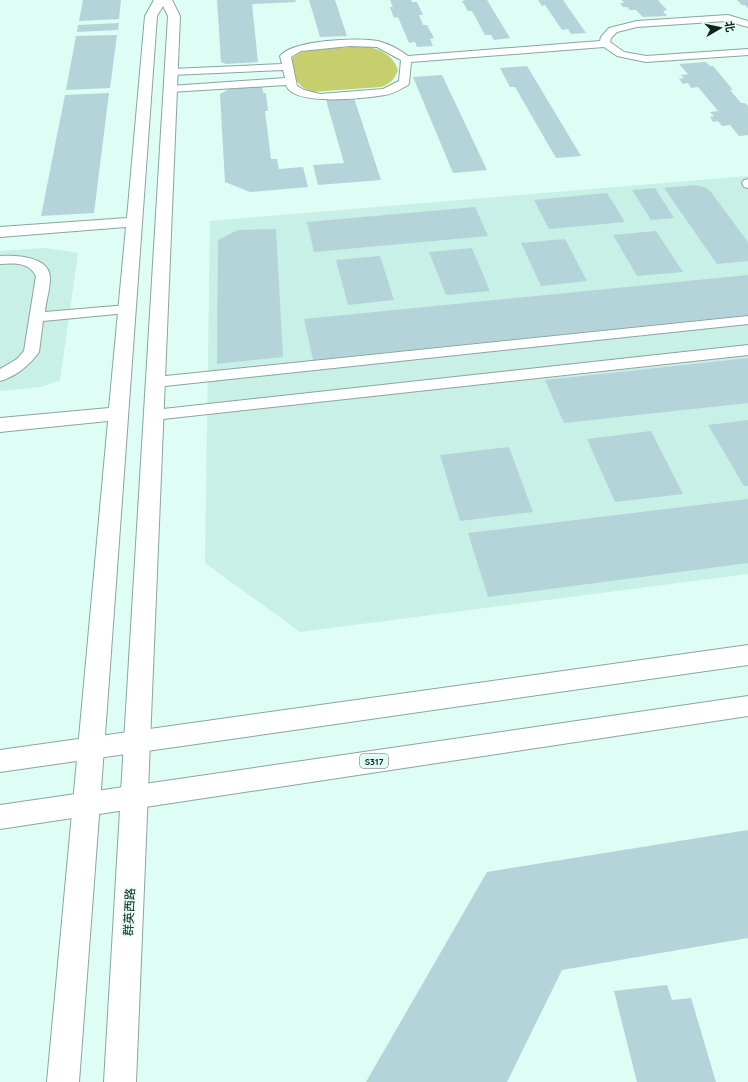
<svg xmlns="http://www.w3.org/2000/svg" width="748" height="1082" viewBox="0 0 748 1082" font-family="Quicksand,'Noto Sans SC',sans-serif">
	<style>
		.built { fill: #c8f0e6 }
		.green { fill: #c7ce6e }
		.building { fill: #b4d4da }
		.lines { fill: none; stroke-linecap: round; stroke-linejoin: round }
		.service-casing { stroke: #89a69e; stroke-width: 2 }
		.minor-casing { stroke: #89a69e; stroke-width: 2 }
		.secondary-casing { stroke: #89a69e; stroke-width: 2 }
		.primary-casing { stroke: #89a69e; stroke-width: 2 }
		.service { fill: #fff; fill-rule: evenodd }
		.minor { fill: #fff; fill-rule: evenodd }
		.secondary { fill: #fff; fill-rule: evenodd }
		.primary { fill: #fff; fill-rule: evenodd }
		.labels { text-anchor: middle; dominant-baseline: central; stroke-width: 3; stroke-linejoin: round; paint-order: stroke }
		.shield { fill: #defdf4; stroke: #51625e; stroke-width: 1 }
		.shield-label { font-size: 9px; font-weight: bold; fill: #14201d }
		.near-street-label { font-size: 12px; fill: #14201d; stroke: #defdf4 }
	</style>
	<rect width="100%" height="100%" fill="#defdf4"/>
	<g class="built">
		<polygon points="748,176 748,574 300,632 205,563 210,221"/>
		<polygon points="45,248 78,253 60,380 41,387 0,391 0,251"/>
	</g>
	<path class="green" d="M 367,46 C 382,51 392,54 398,70 C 394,80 391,83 381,87 L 312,92 C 293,85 296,76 292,58 L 299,53 L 307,50 Z"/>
	<g class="building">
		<polygon points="83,0 121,0 119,19 79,21"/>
		<polygon points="217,0 295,0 296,2 252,4 258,62 226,64 221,62"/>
		<polygon points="309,0 335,0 347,36 320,37"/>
		<polygon points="390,0 411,0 412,2 417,2 423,15 419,15 423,25 427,25 434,38 430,39 433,46 417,47 415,42 409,43 398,17 394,18 390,7 393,7"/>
		<polygon points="466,0 487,0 510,38 494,40 491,35 485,35 472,11 468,11 462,1"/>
		<polygon points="538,0 563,0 586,33 571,34 568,29 562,30 545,5 542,6"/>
		<polygon points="622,0 658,0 667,10 663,11 667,16 643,17 636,10 630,10 627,7 623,7 620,3 624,3"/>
		<polygon points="737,0 748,0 748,8 745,5 742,5"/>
		<polygon points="119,23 118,30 77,32 78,25"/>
		<polygon points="117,35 110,88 66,90 76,36"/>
		<polygon points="706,62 710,66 713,66 733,90 730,90 741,103 745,103 748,106 748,135 739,136 730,125 722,126 718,121 713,122 710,117 714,116 710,112 718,111 698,87 691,88 688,83 683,84 679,79 684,78 681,75 688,74 679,64"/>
		<polygon points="527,66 581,156 556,158 515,87 510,87 500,68"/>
		<polygon points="442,75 487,170 453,173 413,77"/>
		<polygon points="262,86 263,93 266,93 268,111 265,111 271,159 277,159 279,169 303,167 308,187 250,192 225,182 220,94 233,87"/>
		<polygon points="109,93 94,213 41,216 65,95"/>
		<polygon points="354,98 381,180 318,185 313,165 344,163 326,100"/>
		<polygon points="695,185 705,187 710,191 748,242 748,261 717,264 664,188"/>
		<polygon points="655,188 674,218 651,220 632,190"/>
		<polygon points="607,193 625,222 549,229 534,200"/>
		<polygon points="475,207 488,236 314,252 307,222"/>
		<polygon points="276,229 283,357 217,364 218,240 238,230"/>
		<polygon points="656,231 683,272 637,276 613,235"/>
		<polygon points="565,239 587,281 541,286 521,243"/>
		<polygon points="472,248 490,291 446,295 429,252"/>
		<polygon points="380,256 394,300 348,305 336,260"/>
		<polygon points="748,275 748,315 313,360 304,319"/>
		<polygon points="748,358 748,403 564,423 545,380"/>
		<polygon points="748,420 748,486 744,486 708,425"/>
		<polygon points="651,431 683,494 615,502 587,439"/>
		<polygon points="509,447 533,512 460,521 440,455"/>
		<polygon points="748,499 748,563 488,597 468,533"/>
		<polygon points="748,830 748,938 562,970 507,1082 366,1082 487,872"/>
		<polygon points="667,985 672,1000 691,998 716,1082 637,1082 614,991"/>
	</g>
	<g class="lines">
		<defs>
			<g id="service">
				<path d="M 728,15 L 748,21 L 748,27 L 727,21 L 637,27 L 617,32 L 611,38 L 610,42 L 624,52 L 646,56 L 748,49 L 748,55 L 646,62 L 617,56 L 604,47 L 411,62 L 409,83 L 408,85 C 401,89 393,94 385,95 C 366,98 293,107 286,85 L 170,92 L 165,89 L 170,86 L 285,78 L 283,70 L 172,75 L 167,72 L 172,69 L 282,64 L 280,56 C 292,40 359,37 378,41 C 389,44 399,49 408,56 L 600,41 L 601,37 L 609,28 L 637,21 ZM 350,46 L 377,47 L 401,60 L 399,81 L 383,89 L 320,94 L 304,90 L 297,86 L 291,57 L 301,51 Z"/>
				<polygon points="748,179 748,188 744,187 742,183 744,180"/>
				<path d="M 0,256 C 15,255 50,256 50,278 C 50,289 46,301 45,312 L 127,305 L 132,306 L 134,309 L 132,312 L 127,313 L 43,321 L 39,352 C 30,365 15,377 0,381 L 0,369 L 17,359 L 24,351 L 36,276 C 29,262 14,263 0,264 Z"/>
				<polygon points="748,316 748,324 156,387 151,385 148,382 151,379 156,377"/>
				<polygon points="748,345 748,355 154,420 148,419 146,415 148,411 154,410"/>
			</g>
			<polygon id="minor" points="154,0 172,0 180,16 150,742 146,750 137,753 128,750 124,742 168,16 163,6 157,16 104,749 100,757 91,760 82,757 78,749 108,421 0,432 0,418 109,408 126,227 0,237 0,227 127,218 145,16"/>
			<g id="secondary">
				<polygon points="137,731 146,734 150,742 136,1082 104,1082 124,742 128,734"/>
				<polygon points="91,738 100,741 104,749 79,1082 47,1082 78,749 82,741"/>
			</g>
			<g id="primary">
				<polygon points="748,645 748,665 0,772 0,750"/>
				<polygon points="748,696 748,716 0,829 0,805"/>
			</g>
		</defs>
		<use href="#service" class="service-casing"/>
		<use href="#minor" class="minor-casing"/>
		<use href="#secondary" class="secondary-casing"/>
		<use href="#primary" class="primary-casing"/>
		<use href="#service" class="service"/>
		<use href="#minor" class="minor"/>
		<use href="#secondary" class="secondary"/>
		<use href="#primary" class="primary"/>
	</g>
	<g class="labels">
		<rect class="shield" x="360" y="754" width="28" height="14" rx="3"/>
		<g class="shield-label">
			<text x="374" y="761">S317</text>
		</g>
		<g class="near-street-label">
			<text transform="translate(129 912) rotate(-87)">群英西路</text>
		</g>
	</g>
	<g transform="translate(720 28) rotate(81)" stroke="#defdf4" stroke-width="3" paint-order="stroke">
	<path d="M0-3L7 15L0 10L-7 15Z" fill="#14201d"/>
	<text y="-6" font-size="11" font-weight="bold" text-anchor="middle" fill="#14201d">北</text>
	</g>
</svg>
